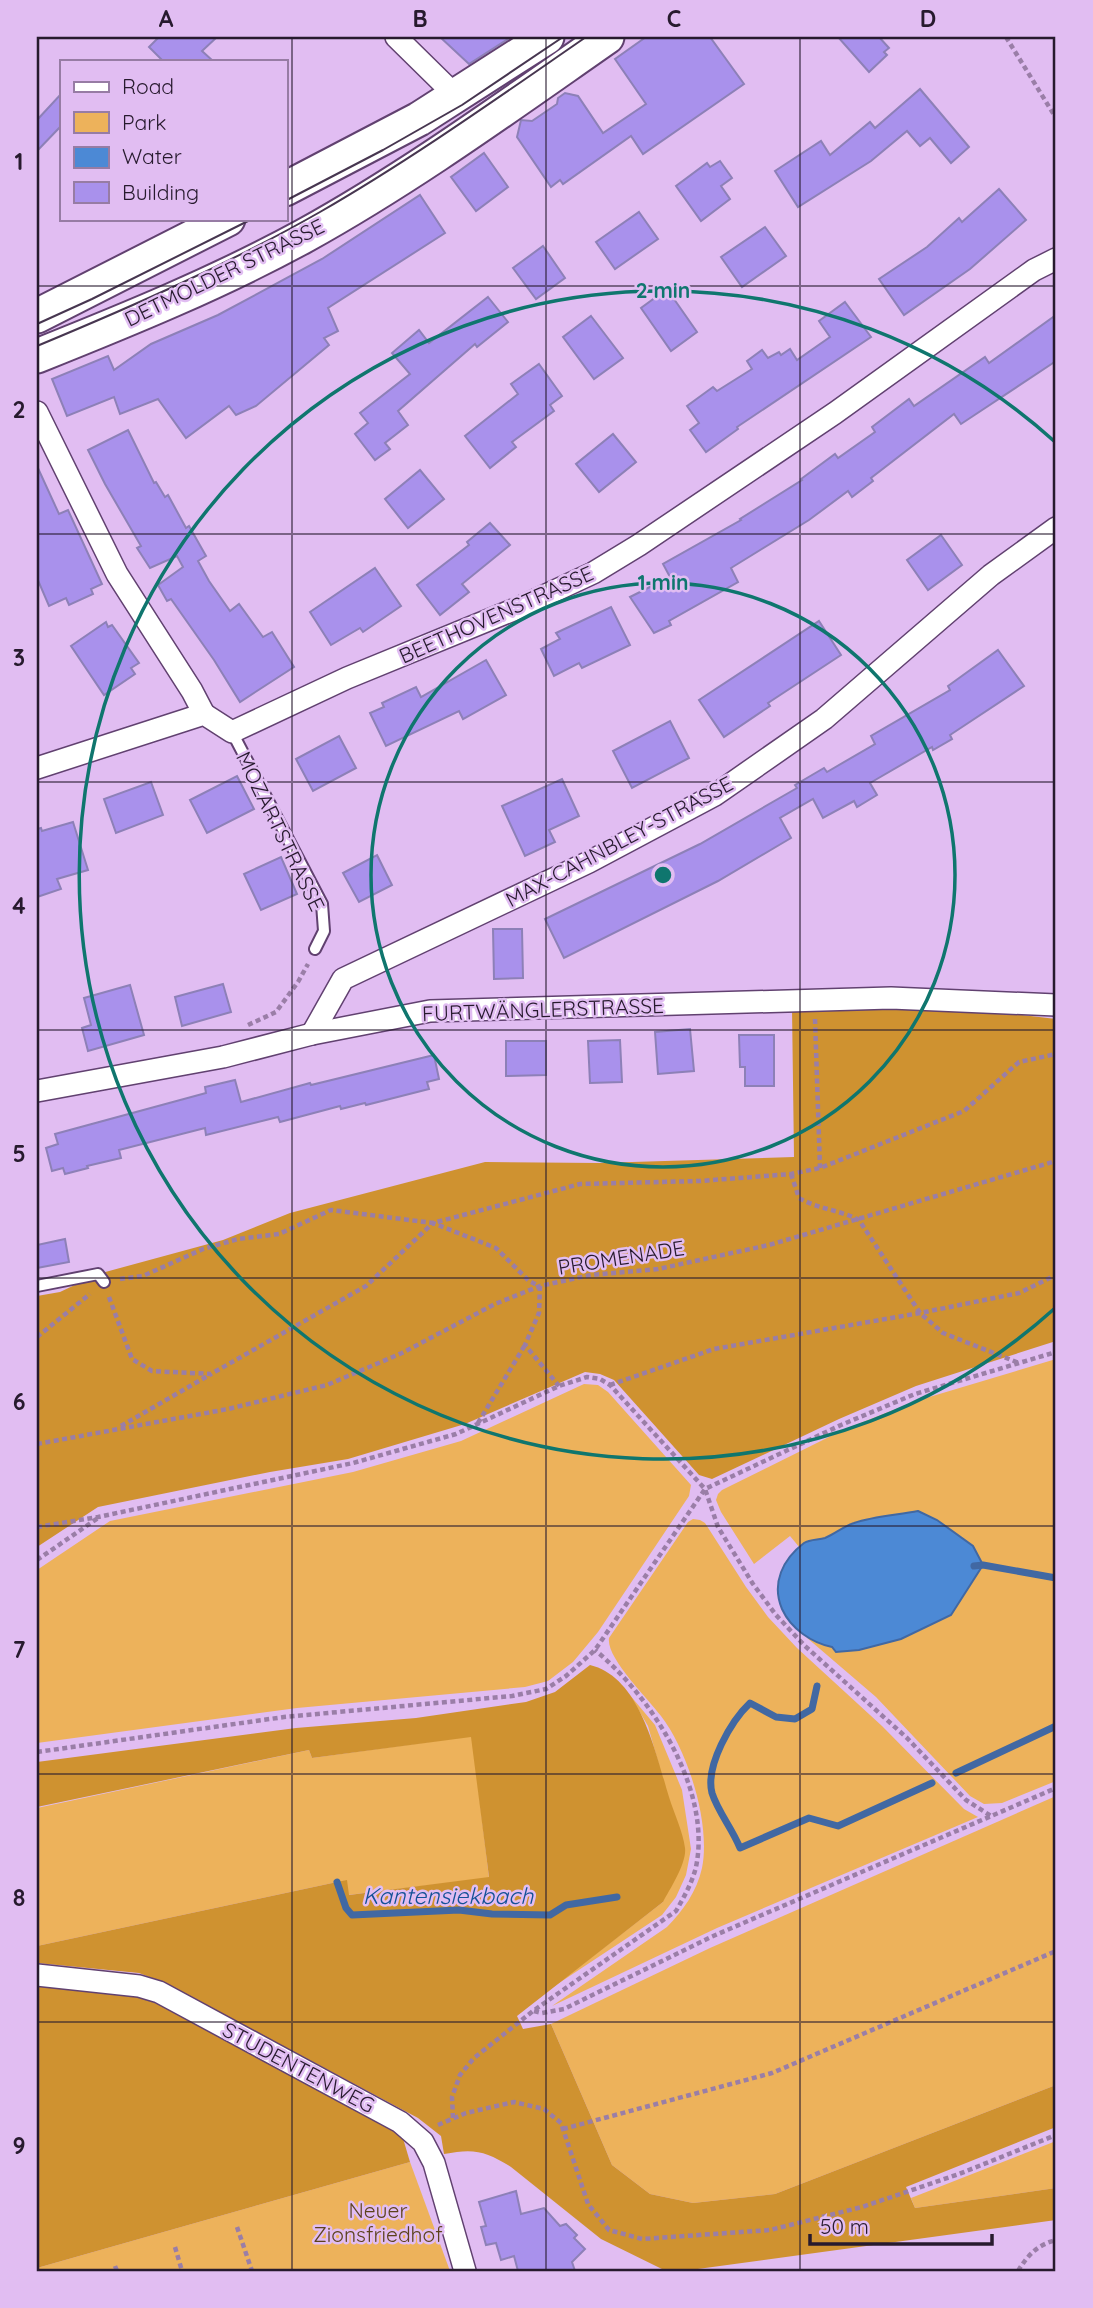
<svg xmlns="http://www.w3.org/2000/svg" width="1093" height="2308" viewBox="0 0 1093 2308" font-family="Quicksand,sans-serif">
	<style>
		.green { fill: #edb25b }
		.forest { fill: #cf9230 }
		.water { fill: #4c89d5; stroke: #4168a3; stroke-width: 2 }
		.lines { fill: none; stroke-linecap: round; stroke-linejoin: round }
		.stream { stroke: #4168a3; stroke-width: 7 }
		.building { fill: #a991ec; stroke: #8d80b7; stroke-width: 2 }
		.lane-casing { stroke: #614170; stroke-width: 14 }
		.street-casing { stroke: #614170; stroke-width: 24 }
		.primary-casing { stroke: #614170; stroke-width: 37 }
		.path { stroke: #9a7ea7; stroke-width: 4.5; stroke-dasharray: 5 3.5; stroke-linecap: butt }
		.lane { stroke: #fff; stroke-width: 10 }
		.street { stroke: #fff; stroke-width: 21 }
		.primary { stroke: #fff; stroke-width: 33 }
		.tram { stroke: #473650; stroke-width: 2 }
		.grid { fill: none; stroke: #271a2e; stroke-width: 2; stroke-opacity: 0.55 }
		.ring { fill: none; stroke: #0f766e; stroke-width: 3.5 }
		.labels { text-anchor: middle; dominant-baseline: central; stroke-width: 5; stroke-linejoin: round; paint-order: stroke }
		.street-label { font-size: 21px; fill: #271a2e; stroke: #e1bdf2 }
		.park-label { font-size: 21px; fill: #5c421c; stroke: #e1bdf2 }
		.water-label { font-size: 23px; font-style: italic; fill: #135197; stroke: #e1bdf2 }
		.centre { fill: #0f766e; stroke: #e1bdf2; stroke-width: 3.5 }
		.ring-label { font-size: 21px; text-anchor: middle; font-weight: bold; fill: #0f766e; stroke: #e1bdf2; stroke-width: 5; stroke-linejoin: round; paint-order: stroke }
		.neatline { fill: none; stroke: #271a2e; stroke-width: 2.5 }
		.grid-label { font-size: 23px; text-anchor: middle; font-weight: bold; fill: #271a2e }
	</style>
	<rect width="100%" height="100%" fill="#e1bdf2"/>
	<g class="green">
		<polygon points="1056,1359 1056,1781 1002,1803 984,1804 970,1796 876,1697 806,1637 820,1644 832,1647 836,1652 901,1639 950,1615 983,1565 854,1523 825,1538 805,1542 800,1548 790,1536 754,1564 721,1512 716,1500 718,1494 722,1490 843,1430 916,1401"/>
		<polygon points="584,1384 598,1385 608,1392 691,1485 689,1496 598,1632 573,1662 548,1681 525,1687 297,1708 37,1743 37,1570 110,1521 353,1472 461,1441"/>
		<path d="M 693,1519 L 700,1520 L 705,1523 L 746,1587 L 768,1617 L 797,1648 L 882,1726 L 964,1809 L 978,1817 L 717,1928 L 552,2006 L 667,1927 C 683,1911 697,1891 702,1868 C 711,1824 688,1751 661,1716 C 648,1698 606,1658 609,1638 L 688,1522 Z"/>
		<polygon points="629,1694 655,1725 682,1790 691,1849 686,1875 676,1897 662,1915 553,1987 663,1902 659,1765 648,1726"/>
		<polygon points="472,1736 489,1878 348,1895 337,1882 37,1946 37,1808 309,1750 312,1758"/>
		<polygon points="1056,1796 1056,2085 775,2194 693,2203 650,2194 612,2165 551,2024 710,1948"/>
		<polygon points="1056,2141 1056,2188 915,2208 911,2198"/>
		<polygon points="410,2162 450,2271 37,2271 37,2268"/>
	</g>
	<g class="forest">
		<polygon points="792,1008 963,1008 1056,1019 1056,1341 916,1386 839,1419 712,1479 699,1475 614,1380 600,1374 585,1372 465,1424 348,1459 270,1472 98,1507 37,1547 37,1296 60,1292 98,1274 223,1240 290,1213 485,1162 599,1163 794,1157"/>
		<path d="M 590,1665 C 641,1677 656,1755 669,1797 C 674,1813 683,1832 685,1848 C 687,1863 670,1889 663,1902 L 517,2016 L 523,2029 L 551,2024 L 612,2165 L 650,2194 L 693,2203 L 775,2194 L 1056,2085 L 1056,2127 L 906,2187 L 915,2208 L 1056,2188 L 1056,2220 L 683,2271 L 666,2271 L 601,2239 L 511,2167 C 486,2151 474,2148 444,2154 L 441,2136 L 418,2118 L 165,1983 L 139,1973 L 37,1963 L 37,1946 L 337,1882 L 347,1880 L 349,1895 L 489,1877 L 471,1737 L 312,1758 L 309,1750 L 37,1807 L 37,1762 L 296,1728 L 416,1718 L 526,1702 L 555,1692 Z"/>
		<polygon points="37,1984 134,1996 158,2004 402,2135 410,2162 37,2268"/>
	</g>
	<path class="water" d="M 918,1511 L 937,1520 L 973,1546 L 983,1565 L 951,1615 L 901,1639 L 859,1650 L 836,1652 L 832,1647 C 812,1643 791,1629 782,1609 C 771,1583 783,1559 804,1543 C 810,1539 818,1540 825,1538 C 835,1534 844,1526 854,1523 C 874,1516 898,1515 918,1511 Z"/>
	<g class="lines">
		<g class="stream">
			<polyline points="974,1566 983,1565 1056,1578"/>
			<path d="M 817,1686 L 812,1709 L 795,1719 L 776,1717 L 750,1703 C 731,1721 705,1766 712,1793 C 718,1812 732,1828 740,1848 L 809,1818 L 838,1826 L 932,1783"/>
			<polyline points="956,1773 1056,1726"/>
			<polyline points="337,1882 346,1908 352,1915 459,1910 492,1914 550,1915 566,1905 617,1897"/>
		</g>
	</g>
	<g class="building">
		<polygon points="159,37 217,37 202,51 213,61 163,61 149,47"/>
		<polygon points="440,37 511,37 469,64"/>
		<polygon points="646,37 710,37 744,84 643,154 631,136 563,184 560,180 551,187 517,137 521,120 532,121 557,104 558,98 565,93 578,96 603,133 646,104 615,59"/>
		<polygon points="838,37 879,37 889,48 884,52 887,55 869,72"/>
		<polygon points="920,89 969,147 951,163 930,138 920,146 907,131 871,161 798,207 775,171 821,141 830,155 870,122 875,128"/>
		<polygon points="61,94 61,126 37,151 37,120"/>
		<polygon points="484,153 508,187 476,211 451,177"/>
		<polygon points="720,161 732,178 721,186 730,199 701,221 676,186 707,163 710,167"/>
		<polygon points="999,189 1026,220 970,269 904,315 879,279 927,247 959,218 962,222"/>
		<polygon points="420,195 445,233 328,308 338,331 324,338 329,345 256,406 236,415 229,406 186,438 158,399 120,414 114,397 67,416 52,379 108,356 114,370 151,344 218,315 322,259"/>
		<polygon points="639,212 658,239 615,269 596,242"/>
		<polygon points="765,227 786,256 742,287 721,257"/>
		<polygon points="543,246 565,278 536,299 513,268"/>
		<polygon points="667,289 697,332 671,351 641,308"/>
		<polygon points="488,297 508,322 477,347 475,344 398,411 408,425 385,443 390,449 375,460 355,434 368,423 360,413 410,374 392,353 419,330 429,343"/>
		<polygon points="845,302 871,337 737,427 738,429 706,452 690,430 699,423 687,406 713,387 717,391 752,369 747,361 762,350 768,358 779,352 781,355 790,349 797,360 830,337 819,321"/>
		<polygon points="1056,315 1056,361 961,424 954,414 871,478 873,481 852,497 848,491 809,520 731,568 738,582 669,621 671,625 654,633 630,597 670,577 663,564 741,520 740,519 802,480 801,479 835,454 838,458 875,432 872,427 909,399 914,406 985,357 989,363"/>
		<polygon points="591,316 623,358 594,379 563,337"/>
		<polygon points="539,364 562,396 550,405 554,411 512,442 516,447 490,468 465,436 518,394 511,384"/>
		<polygon points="128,430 154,483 156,482 165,497 168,495 186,528 189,526 206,556 198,561 209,581 230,611 239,604 263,637 272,632 294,667 240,702 214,660 171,599 167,601 158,585 183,567 177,556 150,568 137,548 141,546 105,484 88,450"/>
		<polygon points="613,434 636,462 599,492 576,464"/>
		<polygon points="37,466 59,514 68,510 102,584 91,589 93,594 69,605 66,598 49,606 37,578"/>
		<polygon points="420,470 444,499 408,528 385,499"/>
		<polygon points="490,523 510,545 462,584 469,592 440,615 417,585 469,545 467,542"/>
		<polygon points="941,535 962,565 928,590 907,560"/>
		<polygon points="375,568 401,606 363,632 360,628 331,645 310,612"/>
		<polygon points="611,607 630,645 582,668 579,663 554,676 541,649 560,639 556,633"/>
		<polygon points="819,621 841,655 768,703 770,706 724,737 699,700"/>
		<polygon points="106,622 108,627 112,625 139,663 131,668 135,674 104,695 71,646"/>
		<polygon points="998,650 1024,686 950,735 952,739 933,750 932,747 870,783 877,795 857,807 854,801 823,818 813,799 780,818 791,838 718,881 564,958 545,919 700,844 797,788 795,785 824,768 827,772 875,744 871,736 950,690 948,686"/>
		<polygon points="486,660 506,695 463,719 459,711 386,746 370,713 384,707 382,703 416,687 421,697"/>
		<polygon points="670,721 689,758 632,788 613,751"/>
		<polygon points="339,736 356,768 313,791 296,759"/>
		<polygon points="237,776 254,809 207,833 190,800"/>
		<polygon points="562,779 579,816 549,830 555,842 525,856 502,806"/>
		<polygon points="151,782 163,815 116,833 104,799"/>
		<polygon points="73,822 88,870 57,879 61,889 37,897 37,829 41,828 42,831"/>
		<polygon points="377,855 392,885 359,902 343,873"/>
		<polygon points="281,857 297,894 261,910 244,874"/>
		<polygon points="493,929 522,929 523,978 494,979"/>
		<polygon points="223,984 231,1012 182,1026 175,997"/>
		<polygon points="130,985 144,1035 88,1051 82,1028 91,1025 84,998"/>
		<polygon points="690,1029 694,1071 658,1074 655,1032"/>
		<polygon points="739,1035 774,1035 774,1086 745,1086 745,1067 740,1067"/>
		<polygon points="620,1040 622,1082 590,1083 588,1041"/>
		<polygon points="506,1041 546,1041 546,1075 506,1076"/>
		<polygon points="434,1055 439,1079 427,1082 429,1089 366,1105 365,1103 341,1109 340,1106 280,1122 278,1117 206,1135 205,1128 119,1150 121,1158 87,1166 88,1168 65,1174 63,1168 52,1171 46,1148 58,1144 55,1134 206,1093 205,1087 235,1080 241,1102 310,1083 311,1085"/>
		<polygon points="65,1239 69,1262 37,1268 37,1245"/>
		<polygon points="516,2191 521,2214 544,2208 560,2226 566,2224 577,2235 574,2238 585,2249 572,2262 575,2271 518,2271 514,2256 501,2260 496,2243 486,2245 481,2227 486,2226 479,2202"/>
	</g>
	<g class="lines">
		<defs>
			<g id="lane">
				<polyline points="232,732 322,904 324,931 315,949"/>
				<polyline points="37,1286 98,1274 104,1282"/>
			</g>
			<g id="street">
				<polyline points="396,37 456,96"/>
				<polyline points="37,412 117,574 192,691 204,714"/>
				<polyline points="37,768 204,714 232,732 347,678 518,608 593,573 639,545 835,413 1034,270 1056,259"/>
				<polyline points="312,1034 343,979 589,862 715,795 824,719 991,575 1056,528"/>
				<polyline points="37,1091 223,1057 312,1034 430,1011 891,998 1056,1005"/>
				<polyline points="37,1975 139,1986 159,1992 400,2122 423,2142 434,2163 465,2271"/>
			</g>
			<g id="primary">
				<polyline points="285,189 419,119 547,37"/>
				<polyline points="37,316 228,219"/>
				<path d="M 37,356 C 127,320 218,283 304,236 C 409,178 508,106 607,37"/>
			</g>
		</defs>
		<use href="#lane" class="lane-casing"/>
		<use href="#street" class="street-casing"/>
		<use href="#primary" class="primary-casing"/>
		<g class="path">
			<polyline points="1006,37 1056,118"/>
			<polyline points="815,1019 820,1168"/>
			<polyline points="248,1025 276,1012 298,982 308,964"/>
			<path d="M 791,1174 L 799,1198 C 818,1209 840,1210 859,1220 L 920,1313 L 943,1333 L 1019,1363"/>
			<polyline points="120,1279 143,1276 203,1249 238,1239 279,1234 331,1210 433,1223 580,1184 700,1181 791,1174 820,1168 964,1111 1019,1062 1056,1054"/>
			<polyline points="540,1286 539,1313 525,1345 559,1386"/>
			<polyline points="109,1297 132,1359 152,1371 211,1374 366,1286 433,1223 496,1248 529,1281 539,1286"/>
			<polyline points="37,1337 90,1294"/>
			<polyline points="610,1385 714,1349 920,1313 1019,1293 1056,1275"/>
			<polyline points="478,1423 525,1345"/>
			<polyline points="121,1426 211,1374"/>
			<polyline points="37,1444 228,1409 327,1385 402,1353 495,1304 540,1286 591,1275 658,1269 769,1245 1056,1161"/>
			<polyline points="37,1527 98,1517 353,1463 456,1434 559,1386 587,1377 600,1379 610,1385 705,1489 718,1527 753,1584 776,1615 805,1646 907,1738 966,1800 991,1816"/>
			<polyline points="37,1560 98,1518"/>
			<polyline points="37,1752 284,1717 512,1696 546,1689 566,1676 595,1650 705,1489 841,1425 915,1394 1056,1352"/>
			<polyline points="534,2011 542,2013 564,2009 711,1937 1056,1788"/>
			<path d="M 453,2118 L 452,2097 L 460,2075 L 474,2058 L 533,2011 L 676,1911 C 684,1897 692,1883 696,1867 C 712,1790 652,1697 595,1650"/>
			<polyline points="438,2125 466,2113 514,2102 544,2109 561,2123 588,2204 609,2230 642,2239 770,2230 862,2207 959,2174 1056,2135"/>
			<polyline points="563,2129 772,2073 1056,1951"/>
			<polyline points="237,2227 252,2271"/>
			<polyline points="175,2247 182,2271"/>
			<polyline points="115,2266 117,2271"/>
			<path d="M 1018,2271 C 1028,2255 1037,2245 1056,2240"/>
		</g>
		<use href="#lane" class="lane"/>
		<use href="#street" class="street"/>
		<use href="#primary" class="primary"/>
		<g class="tram">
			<polyline points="285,201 383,150 462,105 563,37"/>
			<polyline points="37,324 92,299 252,219"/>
			<path d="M 37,346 C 133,306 229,264 320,212 C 412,159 499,97 586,37"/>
		</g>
	</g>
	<path class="grid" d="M 292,37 L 292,2271M 546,37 L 546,2271M 800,37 L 800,2271M 37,286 L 1056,286M 37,534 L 1056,534M 37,782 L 1056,782M 37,1030 L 1056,1030M 37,1278 L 1056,1278M 37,1526 L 1056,1526M 37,1774 L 1056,1774M 37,2022 L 1056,2022"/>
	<g class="ring">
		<circle cx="663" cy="875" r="292"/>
		<path d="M1054 1309A584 584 0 1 1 1054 441"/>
	</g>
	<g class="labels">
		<g class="street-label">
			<text transform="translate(224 272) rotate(-26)">DETMOLDER STRASSE</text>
			<text transform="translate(496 614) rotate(-24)">BEETHOVENSTRASSE</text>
			<text transform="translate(281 831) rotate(64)">MOZARTSTRASSE</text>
			<text transform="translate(619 841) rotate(-28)">MAX-CAHNBLEY-STRASSE</text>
			<text transform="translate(543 1009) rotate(-2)">FURTWÄNGLERSTRASSE</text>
			<text transform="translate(621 1257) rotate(-9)">PROMENADE</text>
			<text transform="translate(299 2067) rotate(28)">STUDENTENWEG</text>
		</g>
		<g class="park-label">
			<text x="378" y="2210">Neuer<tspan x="378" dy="24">Zionsfriedhof</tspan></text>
		</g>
		<g class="water-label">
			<text x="448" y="1895">Kantensiekbach</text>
		</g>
	</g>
	<circle cx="663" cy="875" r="10" class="centre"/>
	<g class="ring-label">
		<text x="663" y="298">2 min</text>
		<text x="663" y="590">1 min</text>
	</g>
	<rect width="1093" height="2308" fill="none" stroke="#e1bdf2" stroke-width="77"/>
	<rect x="60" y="60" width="228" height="161" fill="#e1bdf2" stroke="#977ca4" stroke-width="2"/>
	<rect x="74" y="82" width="35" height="10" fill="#ffffff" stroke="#977ca4" stroke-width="2"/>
	<text x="122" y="94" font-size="21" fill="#271a2e">Road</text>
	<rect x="74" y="112" width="35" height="21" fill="#edb25b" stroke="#977ca4" stroke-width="2"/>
	<text x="122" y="130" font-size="21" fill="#271a2e">Park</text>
	<rect x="74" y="147" width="35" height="21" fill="#4c89d5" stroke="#977ca4" stroke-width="2"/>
	<text x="122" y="164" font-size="21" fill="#271a2e">Water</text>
	<rect x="74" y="182" width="35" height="21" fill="#a991ec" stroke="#977ca4" stroke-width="2"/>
	<text x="122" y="200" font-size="21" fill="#271a2e">Building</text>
	<path d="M810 2234v10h182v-10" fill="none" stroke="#271a2e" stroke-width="3.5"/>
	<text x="820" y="2234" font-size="21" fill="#271a2e" stroke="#e1bdf2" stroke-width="5" paint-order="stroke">50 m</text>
	<rect x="38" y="38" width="1016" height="2232" class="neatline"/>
	<g class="grid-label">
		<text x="166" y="27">A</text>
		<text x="420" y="27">B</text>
		<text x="674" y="27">C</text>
		<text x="928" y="27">D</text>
		<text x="19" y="170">1</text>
		<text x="19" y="418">2</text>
		<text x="19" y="666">3</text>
		<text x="19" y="914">4</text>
		<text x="19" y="1162">5</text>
		<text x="19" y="1410">6</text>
		<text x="19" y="1658">7</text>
		<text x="19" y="1906">8</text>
		<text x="19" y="2154">9</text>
	</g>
</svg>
